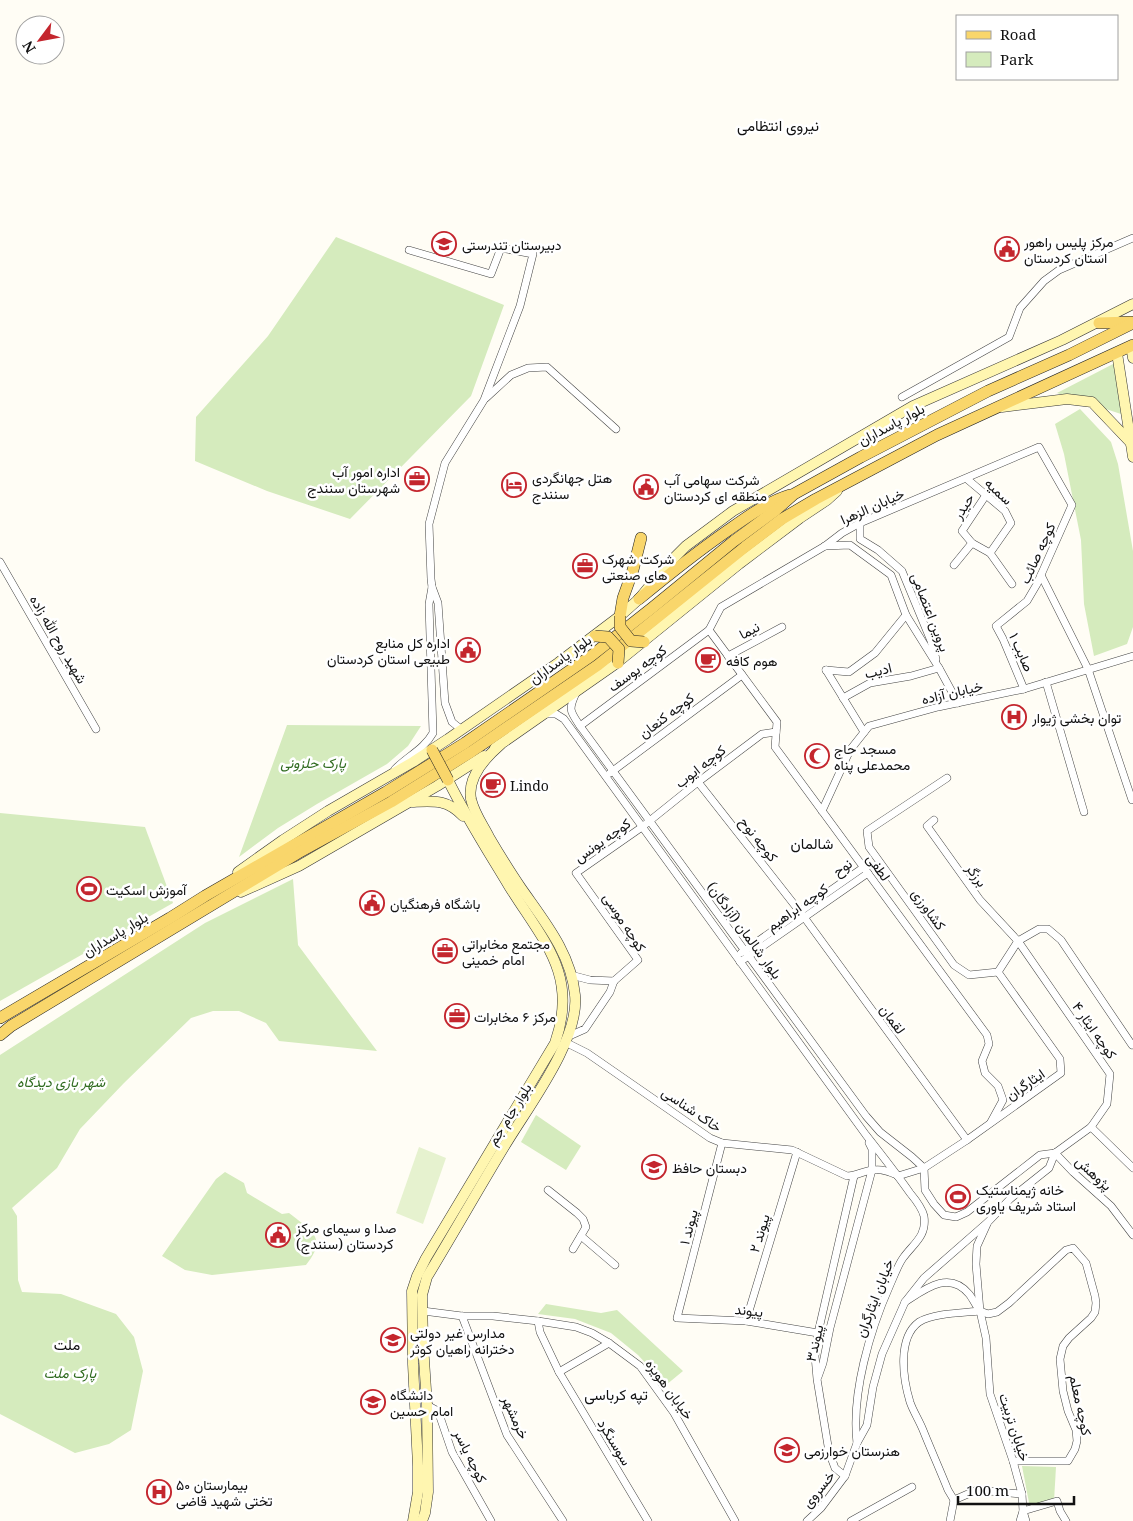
<svg xmlns="http://www.w3.org/2000/svg" width="1133" height="1521" viewBox="0 0 1133 1521" font-family="'Noto Serif',Vazirmatn,serif">
	<style>
		.green { fill: #d5ebbd }
		.pitch { fill: #e6f2cf }
		.lines { fill: none; stroke-linecap: round; stroke-linejoin: round }
		.minor-casing { stroke: #444; stroke-width: 8 }
		.secondary-casing { stroke: #333; stroke-width: 11 }
		.primary-casing { stroke: #222; stroke-width: 12 }
		.minor { stroke: #fff; stroke-width: 7 }
		.secondary { stroke: #fff6b0; stroke-width: 10 }
		.primary { stroke: #f9d66b; stroke-width: 11 }
		.primary-bridge-casing { stroke: #222; stroke-width: 12; stroke-linecap: butt }
		.primary-bridge { stroke: #f9d66b; stroke-width: 11 }
		.labels { text-anchor: middle; dominant-baseline: central; stroke-width: 5; stroke-linejoin: round; paint-order: stroke }
		.poi-label { font-size: 14px; fill: #111; stroke: #fff; text-anchor: start }
		.street-label { font-size: 14px; fill: #111; stroke: #fff }
		.park-label { font-size: 14px; font-style: italic; fill: #2f6b1f; stroke: #fff }
		.neighbourhood-label { font-size: 15px; fill: #111; stroke: #fff }
	</style>
	<rect width="100%" height="100%" fill="#fffdf5"/>
	<g class="green">
		<polygon points="336,237 504,305 471,396 350,519 267,491 195,461 196,417 268,336"/>
		<polygon points="1115,363 1121,414 1057,393"/>
		<polygon points="1080,409 1111,442 1118,464 1133,551 1133,627 1127,644 1094,656 1084,604 1081,540 1064,454 1055,424"/>
		<polygon points="287,725 421,726 408,746 387,764 317,804 278,828 239,857"/>
		<polygon points="0,813 145,827 173,903 0,1001"/>
		<polygon points="293,879 298,945 377,1051 279,1041 266,1023 239,1011 213,1011 191,1018 124,1083 80,1129 57,1168 12,1208 17,1216 18,1280 22,1292 61,1294 116,1314 134,1337 143,1371 131,1430 109,1444 75,1453 0,1414 0,1055 205,923"/>
		<polygon points="536,1115 581,1146 566,1170 521,1142"/>
		<path d="M 225,1172 L 244,1183 L 247,1193 L 282,1214 L 289,1213 C 310,1230 329,1237 306,1265 L 212,1275 L 185,1270 L 162,1256 L 216,1179 Z"/>
		<polygon points="546,1304 601,1313 617,1310 683,1371 666,1385 638,1355 611,1333 575,1319 538,1314"/>
		<polygon points="1022,1466 1056,1467 1054,1501 1030,1508"/>
	</g>
	<polygon class="pitch" points="419,1147 446,1158 423,1224 396,1213"/>
	<g class="lines">
		<defs>
			<g id="minor">
				<polyline points="409,250 491,274 501,248 533,254 520,306 484,400 445,463 429,524 431,579 432,587 438,603 445,703 452,722 462,730"/>
				<polyline points="902,397 1009,337 1020,308 1044,281 1059,270 1133,238"/>
				<polyline points="486,398 511,375 528,368 547,367 616,429"/>
				<polyline points="967,479 1005,511 1011,523 990,553"/>
				<polyline points="986,495 962,531 972,543 990,553 1012,584"/>
				<polyline points="860,523 860,539 878,550 902,571 931,641 936,659"/>
				<polyline points="825,546 850,545 891,575 906,615 939,668 958,703"/>
				<polyline points="0,562 96,729"/>
				<polyline points="954,565 972,543"/>
				<polyline points="1041,575 1088,669 1132,800"/>
				<polyline points="709,630 777,722 775,747 987,1035 989,1044 982,1061 985,1073 998,1086 1003,1100 991,1122"/>
				<polyline points="728,656 782,627"/>
				<polyline points="826,670 849,672 875,653 906,615"/>
				<polyline points="826,670 864,732"/>
				<polyline points="1046,682 1084,812"/>
				<path d="M 576,693 C 568,710 570,711 580,726 L 866,1116 L 880,1132 L 912,1157 L 924,1168 L 925,1190 L 934,1204 L 944,1215 L 956,1217 L 967,1212 L 1040,1155 L 1055,1153 L 1091,1127 L 1107,1104 L 1110,1074 L 1018,941 L 980,900 L 927,826 L 934,820"/>
				<polyline points="843,698 870,683 911,676 939,668"/>
				<path d="M 544,714 L 556,714 L 564,719 L 866,1135 C 881,1154 896,1173 910,1193 C 915,1199 922,1208 924,1216 C 927,1236 914,1243 903,1258 C 898,1265 894,1276 890,1285 C 870,1330 851,1394 857,1443"/>
				<polyline points="580,726 709,630 721,607 825,546 842,533 860,523 1039,447 1072,505 1037,584 1027,601 996,626 1003,639 1024,689"/>
				<path d="M 395,769 C 408,756 424,749 433,733 L 429,604 L 432,587"/>
				<polyline points="610,773 742,675"/>
				<polyline points="947,778 867,831 869,847 954,965 969,975 998,972"/>
				<polyline points="698,782 804,917 967,1140"/>
				<polyline points="822,811 850,750 869,726 938,707 1024,689 1133,656"/>
				<polyline points="741,953 864,867"/>
				<polyline points="740,962 868,873"/>
				<polyline points="998,972 1018,941 1039,929 1048,929 1061,940 1132,1045"/>
				<polyline points="571,975 590,980 614,981"/>
				<polyline points="567,1037 585,1029 610,992 614,981 638,960 576,873 642,827 698,782 762,734 776,732"/>
				<path d="M 565,1042 L 587,1053 L 710,1138 L 722,1143 L 792,1150 L 847,1176 C 857,1176 865,1170 874,1170 C 883,1169 890,1172 897,1175"/>
				<polyline points="1091,1127 1133,1168"/>
				<polyline points="722,1143 677,1318 746,1321 818,1333"/>
				<polyline points="1055,1153 1073,1172 1111,1206 1133,1235"/>
				<polyline points="898,1176 924,1168 967,1140 1061,1073 1060,1059 998,972"/>
				<polyline points="548,1190 577,1213 583,1219 586,1227 573,1249"/>
				<polyline points="987,1224 977,1246 976,1264 980,1311 986,1338 990,1394 1013,1461 1022,1494 1023,1511 1026,1521"/>
				<polyline points="581,1236 615,1265"/>
				<path d="M 905,1302 C 925,1289 949,1270 969,1294 C 973,1299 976,1306 980,1311 L 988,1314 L 997,1312 L 1009,1303 L 1066,1250 L 1073,1248 L 1086,1263 L 1095,1296 L 1096,1303 L 1095,1312 L 1091,1318 L 1069,1338 L 1063,1346 L 1060,1359 L 1063,1391 L 1068,1411 L 1076,1430 L 1077,1441 L 1075,1449 L 1068,1461 L 1013,1461"/>
				<polyline points="423,1311 462,1316 493,1316 538,1321 576,1327 592,1333 609,1343 640,1366 674,1413 735,1521"/>
				<path d="M 980,1311 C 962,1313 934,1313 919,1322 C 897,1338 903,1379 910,1402 C 913,1411 919,1420 923,1430 C 931,1450 940,1470 948,1490 L 954,1500 L 977,1490 L 1022,1494"/>
				<polyline points="462,1316 507,1435 563,1521"/>
				<polyline points="538,1321 540,1332 559,1372 648,1521"/>
				<polyline points="746,1321 797,1152"/>
				<polyline points="559,1372 609,1343"/>
				<polyline points="818,1377 823,1363 830,1328 872,1170 872,1149 869,1143"/>
				<polyline points="427,1405 438,1411 452,1452 491,1521"/>
				<polyline points="845,1476 835,1468 829,1452 817,1379 815,1356 818,1333 854,1176"/>
				<polyline points="807,1521 821,1508 845,1476 857,1443 867,1425 873,1387 882,1354 905,1302 924,1278 988,1222 1010,1199 1049,1168 1055,1153"/>
				<polyline points="851,1521 912,1487"/>
				<polyline points="950,1521 954,1500"/>
				<polyline points="1020,1521 1023,1511 1057,1501 1060,1511 1066,1521"/>
			</g>
			<g id="secondary">
				<polyline points="1133,347 1131,346 1133,358"/>
				<polyline points="1117,353 1133,457"/>
				<polyline points="1002,407 1067,399 1092,402 1131,443"/>
				<polyline points="495,748 614,665 739,564 800,518 827,500 837,491"/>
				<path d="M 412,802 C 434,801 447,799 463,816"/>
				<polyline points="238,872 283,840 328,811 413,762 448,739 558,663 620,616 639,599 667,565 686,546 733,511 913,406 1062,340 1133,304"/>
				<polyline points="241,892 299,866 437,786 484,756"/>
				<path d="M 413,1521 L 418,1492 L 418,1466 L 413,1364 L 412,1291 L 417,1276 L 426,1258 L 555,1043 C 579,974 543,941 509,886 C 488,851 466,817 448,780"/>
				<path d="M 422,1521 L 425,1513 L 428,1492 L 427,1405 L 423,1344 L 422,1295 L 427,1277 C 453,1234 478,1190 504,1147 C 527,1108 580,1040 575,995 C 571,953 544,921 521,888 C 510,872 499,854 489,837 C 483,825 474,813 471,799 C 467,777 485,758 500,745"/>
			</g>
			<g id="primary">
				<polyline points="1099,323 1131,322"/>
				<path d="M 639,599 C 668,575 697,552 727,531 C 747,517 767,502 790,495"/>
				<polyline points="620,616 623,598 633,570 641,538"/>
				<polyline points="0,1018 170,918 205,896 386,792 465,743 591,656 652,608 734,541 776,510 794,494 861,457 988,391 1069,355 1133,323"/>
				<polyline points="0,1035 11,1026 298,853 391,802 471,752 598,665 745,547 782,519 816,499 937,435 1133,345"/>
			</g>
		</defs>
		<use href="#minor" class="minor-casing"/>
		<use href="#secondary" class="secondary-casing"/>
		<use href="#primary" class="primary-casing"/>
		<use href="#minor" class="minor"/>
		<use href="#secondary" class="secondary"/>
		<use href="#primary" class="primary"/>
		<defs>
			<g id="primary-bridge">
				<polyline points="620,616 620,627 631,641 644,642"/>
				<polyline points="595,636 608,637 619,649 618,663"/>
				<polyline points="432,750 448,780"/>
			</g>
		</defs>
		<use href="#primary-bridge" class="primary-bridge-casing"/>
		<use href="#primary-bridge" class="primary-bridge"/>
	</g>
	<defs>
		<symbol id="school-ring" viewBox="-11 -11 22 22"><circle r="9.5" fill="#fff" stroke="#c4262e" stroke-width="1.5"/><path d="M0-5L7-2L0 1L-7-2ZM-4 1L0 2.5L4 1V4Q0 6-4 4Z" fill="#c4262e"/></symbol>
		<symbol id="civic-ring" viewBox="-11 -11 22 22"><circle r="9.5" fill="#fff" stroke="#c4262e" stroke-width="1.5"/><path d="M-.6-6.5H3V-4.5H.6V-3L4-1V1h2V6H-6V1h2V-1L-.6-3ZM-1.2 2.5V6h2.4V2.5Z" fill="#c4262e"/></symbol>
		<symbol id="office-ring" viewBox="-11 -11 22 22"><circle r="9.5" fill="#fff" stroke="#c4262e" stroke-width="1.5"/><path d="M-6-3h4V-5.5h4V-3h4V5H-6ZM-1-4.5V-3h2v-1.5ZM-6 0V1H6V0Z" fill="#c4262e"/></symbol>
		<symbol id="hotel-ring" viewBox="-11 -11 22 22"><circle r="9.5" fill="#fff" stroke="#c4262e" stroke-width="1.5"/><path d="M-6-4.5h1.5V1H6V5H4.5V3h-9V5H-6ZM-4 0a1.8 1.8 0 1 1 3.6 0ZM.5 0V-2.5h3Q6-2.5 6 0Z" fill="#c4262e"/></symbol>
		<symbol id="cafe-ring" viewBox="-11 -11 22 22"><circle r="9.5" fill="#fff" stroke="#c4262e" stroke-width="1.5"/><path d="M-5.5-4.5H6V0H3Q3 3.5 0 3.5H-2.5Q-5.5 3.5-5.5 0ZM3-3.2v2h1.7v-2ZM-6 4.5H4V6H-6Z" fill="#c4262e"/></symbol>
		<symbol id="hospital-ring" viewBox="-11 -11 22 22"><circle r="9.5" fill="#fff" stroke="#c4262e" stroke-width="1.5"/><path d="M-5-5h3v3.5h4V-5h3V5h-3V1.5h-4V5h-3Z" fill="#c4262e"/></symbol>
		<symbol id="mosque-ring" viewBox="-11 -11 22 22"><circle r="9.5" fill="#fff" stroke="#c4262e" stroke-width="1.5"/><path d="M3.5-4.9A6 6 0 1 0 3.5 4.9A5 5 0 1 1 3.5-4.9Z" fill="#c4262e"/></symbol>
		<symbol id="stadium-ring" viewBox="-11 -11 22 22"><circle r="9.5" fill="#fff" stroke="#c4262e" stroke-width="1.5"/><path d="M0-5a6.5 5 0 1 0 0 10a6.5 5 0 1 0 0-10ZM-3.5-1.8h7v3.6h-7Z" fill="#c4262e"/></symbol>
		<symbol id="university-ring" viewBox="-11 -11 22 22"><circle r="9.5" fill="#fff" stroke="#c4262e" stroke-width="1.5"/><path d="M0-5L7-2L0 1L-7-2ZM-4 1L0 2.5L4 1V4Q0 6-4 4Z" fill="#c4262e"/></symbol>
	</defs>
	<g fill-rule="evenodd">
		<use href="#school-ring" x="430" y="230" width="28" height="28"/>
		<use href="#civic-ring" x="993" y="235" width="28" height="28"/>
		<use href="#office-ring" x="403" y="465" width="28" height="28"/>
		<use href="#hotel-ring" x="500" y="471" width="28" height="28"/>
		<use href="#civic-ring" x="632" y="473" width="28" height="28"/>
		<use href="#office-ring" x="571" y="552" width="28" height="28"/>
		<use href="#civic-ring" x="454" y="636" width="28" height="28"/>
		<use href="#cafe-ring" x="694" y="646" width="28" height="28"/>
		<use href="#hospital-ring" x="1000" y="703" width="28" height="28"/>
		<use href="#mosque-ring" x="803" y="742" width="28" height="28"/>
		<use href="#cafe-ring" x="479" y="771" width="28" height="28"/>
		<use href="#stadium-ring" x="75" y="875" width="28" height="28"/>
		<use href="#civic-ring" x="358" y="889" width="28" height="28"/>
		<use href="#office-ring" x="431" y="937" width="28" height="28"/>
		<use href="#office-ring" x="443" y="1002" width="28" height="28"/>
		<use href="#school-ring" x="640" y="1153" width="28" height="28"/>
		<use href="#stadium-ring" x="944" y="1183" width="28" height="28"/>
		<use href="#civic-ring" x="264" y="1221" width="28" height="28"/>
		<use href="#school-ring" x="379" y="1326" width="28" height="28"/>
		<use href="#university-ring" x="359" y="1388" width="28" height="28"/>
		<use href="#school-ring" x="773" y="1436" width="28" height="28"/>
		<use href="#hospital-ring" x="145" y="1478" width="28" height="28"/>
	</g>
	<g class="labels">
		<g class="poi-label">
			<text x="1024" y="241">مرکز پلیس راهور<tspan x="1024" dy="16">استان کردستان</tspan></text>
			<text x="462" y="244">دبیرستان تندرستی</text>
			<text x="400" y="471" text-anchor="end">اداره امور آب<tspan x="400" dy="16">شهرستان سنندج</tspan></text>
			<text x="532" y="477">هتل جهانگردی<tspan x="532" dy="16">سنندج</tspan></text>
			<text x="664" y="479">شرکت سهامی آب<tspan x="664" dy="16">منطقه ای کردستان</tspan></text>
			<text x="602" y="558">شرکت شهرک<tspan x="602" dy="16">های صنعتی</tspan></text>
			<text x="450" y="642" text-anchor="end">اداره کل منابع<tspan x="450" dy="16">طبیعی استان کردستان</tspan></text>
			<text x="726" y="660">هوم کافه</text>
			<text x="1032" y="717">توان بخشی ژیوار</text>
			<text x="834" y="748">مسجد حاج<tspan x="834" dy="16">محمدعلی پناه</tspan></text>
			<text x="510" y="785">Lindo</text>
			<text x="106" y="889">آموزش اسکیت</text>
			<text x="390" y="903">باشگاه فرهنگیان</text>
			<text x="462" y="943">مجتمع مخابراتی<tspan x="462" dy="16">امام خمینی</tspan></text>
			<text x="474" y="1016">مرکز ۶ مخابرات</text>
			<text x="672" y="1167">دبستان حافظ</text>
			<text x="976" y="1189">خانه ژیمناستیک<tspan x="976" dy="16">استاد شریف یاوری</tspan></text>
			<text x="296" y="1227">صدا و سیمای مرکز<tspan x="296" dy="16">کردستان (سنندج)</tspan></text>
			<text x="410" y="1332">مدارس غیر دولتی<tspan x="410" dy="16">دخترانه راهیان کوثر</tspan></text>
			<text x="390" y="1394">دانشگاه<tspan x="390" dy="16">امام حسین</tspan></text>
			<text x="804" y="1450">هنرستان خوارزمی</text>
			<text x="176" y="1484">بیمارستان ۵۰<tspan x="176" dy="16">تختی شهید قاضی</tspan></text>
		</g>
		<g class="street-label">
			<text transform="translate(891 424) rotate(-28)">بلوار پاسداران</text>
			<text transform="translate(999 491) rotate(43)">سمیه</text>
			<text transform="translate(872 506) rotate(-24)">خیابان الزهرا</text>
			<text transform="translate(963 506) rotate(-57)">حیدر</text>
			<text transform="translate(1037 553) rotate(-65)">کوچه صائب</text>
			<text transform="translate(931 612) rotate(69)">پروین اعتصامی</text>
			<text transform="translate(749 630) rotate(-28)">نیما</text>
			<text transform="translate(59 639) rotate(60)">شهید روح الله زاده</text>
			<text transform="translate(1022 652) rotate(66)">صایب ۱</text>
			<text transform="translate(560 659) rotate(-36)">بلوار پاسداران</text>
			<text transform="translate(637 668) rotate(-36)">کوچه یوسف</text>
			<text transform="translate(878 670) rotate(-14)">ادیب</text>
			<text transform="translate(952 692) rotate(-13)">خیابان آزاده</text>
			<text transform="translate(666 715) rotate(-37)">کوچه کنعان</text>
			<text transform="translate(700 766) rotate(-38)">کوچه ایوب</text>
			<text transform="translate(759 839) rotate(52)">کوچه نوح</text>
			<text transform="translate(602 840) rotate(-35)">کوچه یونس</text>
			<text transform="translate(842 867) rotate(-35)">نوح</text>
			<text transform="translate(879 867) rotate(54)">لطفی</text>
			<text transform="translate(977 875) rotate(54)">برزگر</text>
			<text transform="translate(797 907) rotate(-35)">کوچه ابراهیم</text>
			<text transform="translate(929 909) rotate(54)">کشاورزی</text>
			<text transform="translate(625 922) rotate(57)">کوچه موسی</text>
			<text transform="translate(745 930) rotate(54)">بلوار شالمان (آزادگان)</text>
			<text transform="translate(115 934) rotate(-31)">بلوار پاسداران</text>
			<text transform="translate(893 1019) rotate(54)">لقمان</text>
			<text transform="translate(1095 1030) rotate(55)">کوچه ایثار ۴</text>
			<text transform="translate(1025 1084) rotate(-35)">ایثارگران</text>
			<text transform="translate(692 1109) rotate(34)">خاک شناسی</text>
			<text transform="translate(509 1114) rotate(-58)">بلوار جام جم</text>
			<text transform="translate(1094 1173) rotate(42)">پژوهش</text>
			<text transform="translate(688 1227) rotate(-75)">پیوند ۱</text>
			<text transform="translate(759 1233) rotate(-73)">پیوند ۲</text>
			<text transform="translate(874 1298) rotate(-69)">خیابان ایثارگران</text>
			<text transform="translate(749 1310) rotate(6)">پیوند</text>
			<text transform="translate(814 1343) rotate(-77)">پیوند۳</text>
			<text transform="translate(670 1389) rotate(54)">خیابان هویزه</text>
			<text transform="translate(1081 1405) rotate(78)">کوچه معلم</text>
			<text transform="translate(516 1417) rotate(66)">خرمشهر</text>
			<text transform="translate(1015 1427) rotate(72)">خیابان تربیت</text>
			<text transform="translate(615 1442) rotate(59)">سوسنگرد</text>
			<text transform="translate(471 1456) rotate(64)">کوچه یاسر</text>
			<text transform="translate(818 1489) rotate(-51)">خسروی</text>
		</g>
		<g class="park-label">
			<text x="313" y="762">پارک حلزونی</text>
			<text x="61" y="1081">شهر بازی دیدگاه</text>
			<text x="70" y="1372">پارک ملت</text>
		</g>
		<g class="neighbourhood-label">
			<text x="778" y="125">نیروی انتظامی</text>
			<text x="812" y="843">شالمان</text>
			<text x="67" y="1344">ملت</text>
			<text x="616" y="1394">تپه کرباسی</text>
		</g>
	</g>
	<rect x="956" y="15" width="162" height="65" fill="#ffffff" stroke="#a0a0a0"/>
	<rect x="966" y="31" width="25" height="8" fill="#f9d66b" stroke="#a0a0a0"/>
	<text x="1000" y="40" font-size="15" fill="#111111">Road</text>
	<rect x="966" y="52" width="25" height="15" fill="#d5ebbd" stroke="#a0a0a0"/>
	<text x="1000" y="65" font-size="15" fill="#111111">Park</text>
	<g transform="translate(40 40) rotate(238)"><circle r="24" fill="#ffffff" stroke="#a0a0a0"/>
	<path d="M0-4L9 19L0 12L-9 19Z" fill="#c4262e"/>
	<text y="-8" font-size="14" font-weight="bold" text-anchor="middle" fill="#111111">N</text>
	</g>
	<path d="M958 1496v8h116v-8" fill="none" stroke="#111111" stroke-width="2.5"/>
	<text x="966" y="1496" font-size="15" fill="#111111" stroke="#ffffff" stroke-width="4" paint-order="stroke">100 m</text>
</svg>
